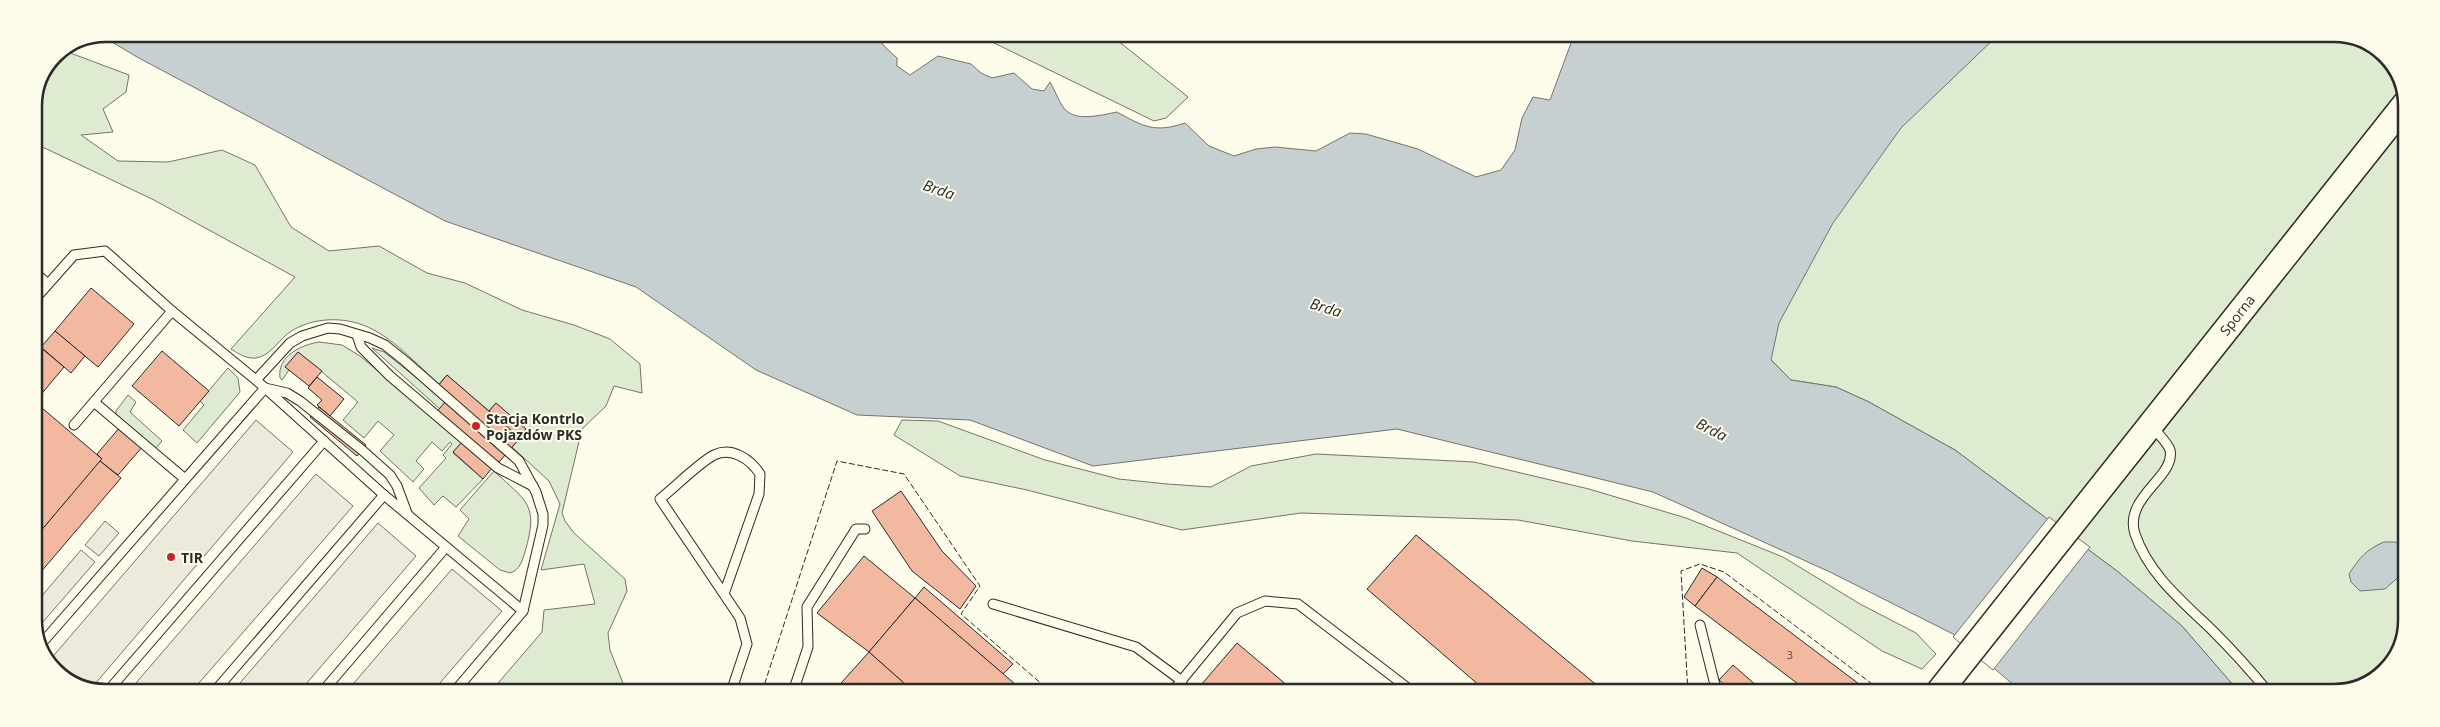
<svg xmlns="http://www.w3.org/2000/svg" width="2440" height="727" viewBox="0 0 2440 727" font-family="'Open Sans',sans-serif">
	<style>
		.green { fill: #deebd1; stroke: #74746e }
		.parking { fill: #eceadb; stroke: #74746e }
		.water { fill: #c7d0d0; stroke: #74746e }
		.pier { fill: #fdfbea; stroke: #74746e }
		.building { fill: #f2b8a0; stroke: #2b2b2b }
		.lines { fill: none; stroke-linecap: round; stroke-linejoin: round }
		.lane-casing { stroke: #2b2b2b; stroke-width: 11 }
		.secondary-casing { stroke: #2b2b2b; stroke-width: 28 }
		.lane { stroke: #fdfbea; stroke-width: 9 }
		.secondary { stroke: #fdfbea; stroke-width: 25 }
		.fence { stroke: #2b2b2b; stroke-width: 1; stroke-dasharray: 6 2.5; stroke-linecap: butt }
		.poi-dot { fill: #c62828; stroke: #fdfbea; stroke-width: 2 }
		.labels { text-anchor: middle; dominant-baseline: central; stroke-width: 4; stroke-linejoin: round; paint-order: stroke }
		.number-label { font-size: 11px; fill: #5d4e48 }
		.street-label { font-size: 14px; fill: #2b2b2b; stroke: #fdfbea }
		.poi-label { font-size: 14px; font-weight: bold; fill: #2b2b2b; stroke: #fdfbea; text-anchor: start }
		.water-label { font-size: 15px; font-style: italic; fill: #2b2b2b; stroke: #fdfbea }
		.rim { fill: none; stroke: #2b2b2b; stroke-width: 2.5 }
	</style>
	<rect width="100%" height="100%" fill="#fdfbea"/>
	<g class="green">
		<polygon points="922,35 1103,35 1117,40 1188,97 1166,118 1154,121 990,41"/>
		<polygon points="1927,36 2352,36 2388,59 2406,102 2404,639 2378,678 2334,693 2240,693 2182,626 2117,571 1955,450 1869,402 1836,387 1791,380 1670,257"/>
		<path d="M 65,51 L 129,75 L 126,92 L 103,109 L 113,132 L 81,135 L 118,161 L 168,162 L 222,150 L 255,165 L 291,227 L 329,251 L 379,246 L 427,273 L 465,283 L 522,310 L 574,325 L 610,339 L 640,364 L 642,393 L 614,386 L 606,406 L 582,429 L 562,513 L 565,521 L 574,533 L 625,579 L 627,591 L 608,633 L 610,650 L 626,691 L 495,691 L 493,689 L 542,632 L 544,610 L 595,604 L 584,564 L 541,570 L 560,504 L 549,481 L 512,447 L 525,429 L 496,403 L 489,411 L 447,375 L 439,384 C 416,364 392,336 363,325 C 339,316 307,318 286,335 C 277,343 269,356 256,358 C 246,359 239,354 231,349 L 295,277 L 154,200 L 34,143 L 34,106 L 55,55 Z"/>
		<path d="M 319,342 L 342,345 L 360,356 L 462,442 L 453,453 L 483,479 L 456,507 L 443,496 L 434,505 L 419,488 L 446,458 L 443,455 L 452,444 L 450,442 L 442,451 L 432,442 L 416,461 L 424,469 L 413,482 L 380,451 L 394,435 L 378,421 L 364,438 L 343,420 L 358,402 L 298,352 L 286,367 L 289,370 L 282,380 L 280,378 C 277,356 301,345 319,342 Z"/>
		<polygon points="372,348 384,352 446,401 440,409"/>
		<polygon points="228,368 238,378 240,392 197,443 183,430 204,405 200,401"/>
		<polygon points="128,395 136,402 130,412 162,441 154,450 116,415 116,411"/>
		<polygon points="902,420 938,421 1045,460 1119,479 1167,484 1211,487 1251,466 1316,454 1474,462 1589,489 1686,518 1783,557 1860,604 1916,633 1936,654 1922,669 1882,651 1737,553 1632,541 1518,520 1301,513 1182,530 1027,490 960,476 894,435"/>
		<path d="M 494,471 C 527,502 539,504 525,552 C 522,561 520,570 510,573 L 500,570 L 458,536 L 469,519 L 460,510 Z"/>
	</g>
	<g class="parking">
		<polygon points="256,420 293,452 89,691 52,668 49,661"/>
		<polygon points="316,474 353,506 192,691 129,691"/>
		<polygon points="105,521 119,533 99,556 85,545"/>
		<polygon points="378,523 416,556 300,691 233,691"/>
		<polygon points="81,550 95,562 36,630 34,605"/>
		<polygon points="452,569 502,611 433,691 347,691"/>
	</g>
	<g class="water">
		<path d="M 107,34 L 878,35 L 883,45 L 897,58 L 897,66 L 910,75 L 938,56 L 971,64 L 981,73 L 992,78 L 1014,73 L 1032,89 L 1044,91 L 1050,82 C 1055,90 1058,100 1063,107 C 1074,123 1101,115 1117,112 C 1144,127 1155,133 1185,123 L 1209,146 L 1234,156 L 1256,149 L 1275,147 L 1316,151 L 1350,133 L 1366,134 L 1418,149 L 1476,177 L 1501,170 L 1515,150 L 1522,118 L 1533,97 L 1550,100 L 1574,35 L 1997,36 L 1901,128 L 1833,223 L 1779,323 L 1771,360 L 1791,380 L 1836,387 L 1869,402 L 1955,450 L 2117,571 L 2182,626 L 2240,693 L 2023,693 L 1955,635 L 1830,572 L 1653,492 L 1397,429 L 1093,466 L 970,420 L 857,415 L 756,370 L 636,287 L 445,221 L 137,57 L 102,36 Z"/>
		<path d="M 2384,542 L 2396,542 L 2404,549 L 2404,572 L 2385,589 L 2360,591 L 2351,582 L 2349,574 C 2359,558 2367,549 2384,542 Z"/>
	</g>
	<polygon class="pier" points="2049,517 2090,547 1993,670 1953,637"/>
	<g class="building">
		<polygon points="91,288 134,324 98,367 55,331"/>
		<polygon points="55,331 85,356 71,373 41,347"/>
		<polygon points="34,342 64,367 34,403"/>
		<polygon points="162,351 209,391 179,426 132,386"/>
		<polygon points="298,352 322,371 309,386 285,367"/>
		<polygon points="447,375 520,438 493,469 433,416 446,401 434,391"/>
		<polygon points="317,377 344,399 330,416 317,405 322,400 308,388"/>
		<polygon points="35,402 102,459 34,539 34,403"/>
		<polygon points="496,403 526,429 519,437 489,411"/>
		<polygon points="319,407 366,445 357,456 310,417"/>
		<polygon points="120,427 143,446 118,475 100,461 102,459 97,454"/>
		<polygon points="462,442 492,468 483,479 453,452"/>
		<polygon points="100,461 121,478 34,580 34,539"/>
		<polygon points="901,491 942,551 976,586 960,609 912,571 872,511"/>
		<polygon points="1416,535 1605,692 1487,692 1367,589"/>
		<polygon points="864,556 915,598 869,652 817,613"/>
		<polygon points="1702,568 1717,577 1695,606 1684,597"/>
		<polygon points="1717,577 1871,693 1810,693 1695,606"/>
		<polygon points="924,587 1013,664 1003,674 915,598"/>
		<polygon points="915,598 1022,690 1021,692 914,692 869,652"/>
		<polygon points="1237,643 1295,692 1195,692"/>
		<polygon points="869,652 914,692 833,692"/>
		<polygon points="1733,665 1765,693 1733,693 1719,680"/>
	</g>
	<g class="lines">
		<defs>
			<g id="lane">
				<polyline points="34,272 48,284"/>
				<polyline points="34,300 74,255 105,251 172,311"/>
				<polyline points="357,335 361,347 390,376 498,468 533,486"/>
				<polyline points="94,402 185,479"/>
				<polyline points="74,425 172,311 256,380"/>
				<path d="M 2152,426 C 2157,433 2168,443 2170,450 C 2176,477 2123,497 2135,534 C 2149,575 2183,602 2213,631 C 2232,650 2252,672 2269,693"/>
				<polyline points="407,513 397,486 390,475 362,450 300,401 287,393 265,388 256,380 290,343 302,336 328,328 340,329 370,338 385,345 405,361 519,461 536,492 543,514 543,525 523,611"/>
				<path d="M 724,594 L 759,494 L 760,474 C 751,460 732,446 714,455 C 700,462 675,487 660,499 L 740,618 L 747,644 L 731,692"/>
				<polyline points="993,604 1136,647 1182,681"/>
				<polyline points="1700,625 1717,693"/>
				<polyline points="41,644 265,388 384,495 523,611 455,691"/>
				<polyline points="108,691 324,441"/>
				<polyline points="215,691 384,495"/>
				<polyline points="323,691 446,547"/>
				<polyline points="793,692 808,647 807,607 856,529 865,529"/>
				<polyline points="1172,692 1237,613 1265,601 1298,604 1413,692"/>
			</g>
			<polyline id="secondary" points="1938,693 2406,103"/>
		</defs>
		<use href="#lane" class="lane-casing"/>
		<use href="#secondary" class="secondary-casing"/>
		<use href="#lane" class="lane"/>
		<use href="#secondary" class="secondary"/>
		<g class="fence">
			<polyline points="1103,35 1117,40 1119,35"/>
			<polyline points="490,691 493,689 495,691"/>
			<polyline points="762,692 837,461 904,474 980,586 961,614 1051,692"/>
			<polyline points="1688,693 1681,571 1700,564 1724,572 1884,693"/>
		</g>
	</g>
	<g class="poi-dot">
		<circle cx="476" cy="426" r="5"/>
		<circle cx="171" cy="557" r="5"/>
	</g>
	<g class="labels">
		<g class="number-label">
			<text x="1790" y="654">3</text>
		</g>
		<g class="street-label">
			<text transform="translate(2237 315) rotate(-52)">Sporna</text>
		</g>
		<g class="poi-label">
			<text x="486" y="418">Stacja Kontrlo<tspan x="486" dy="16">Pojazdów PKS</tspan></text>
			<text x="181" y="557">TIR</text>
		</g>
		<g class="water-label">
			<text transform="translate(939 189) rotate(19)">Brda</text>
			<text transform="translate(1326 307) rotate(17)">Brda</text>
			<text transform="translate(1712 429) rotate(27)">Brda</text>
		</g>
	</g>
	<path d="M0 0H2440V727H0ZM106 42H2334A64 64 0 0 1 2398 106V620A64 64 0 0 1 2334 684H106A64 64 0 0 1 42 620V106A64 64 0 0 1 106 42Z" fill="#fdfbea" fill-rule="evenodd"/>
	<path class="rim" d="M106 42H2334A64 64 0 0 1 2398 106V620A64 64 0 0 1 2334 684H106A64 64 0 0 1 42 620V106A64 64 0 0 1 106 42Z"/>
</svg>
